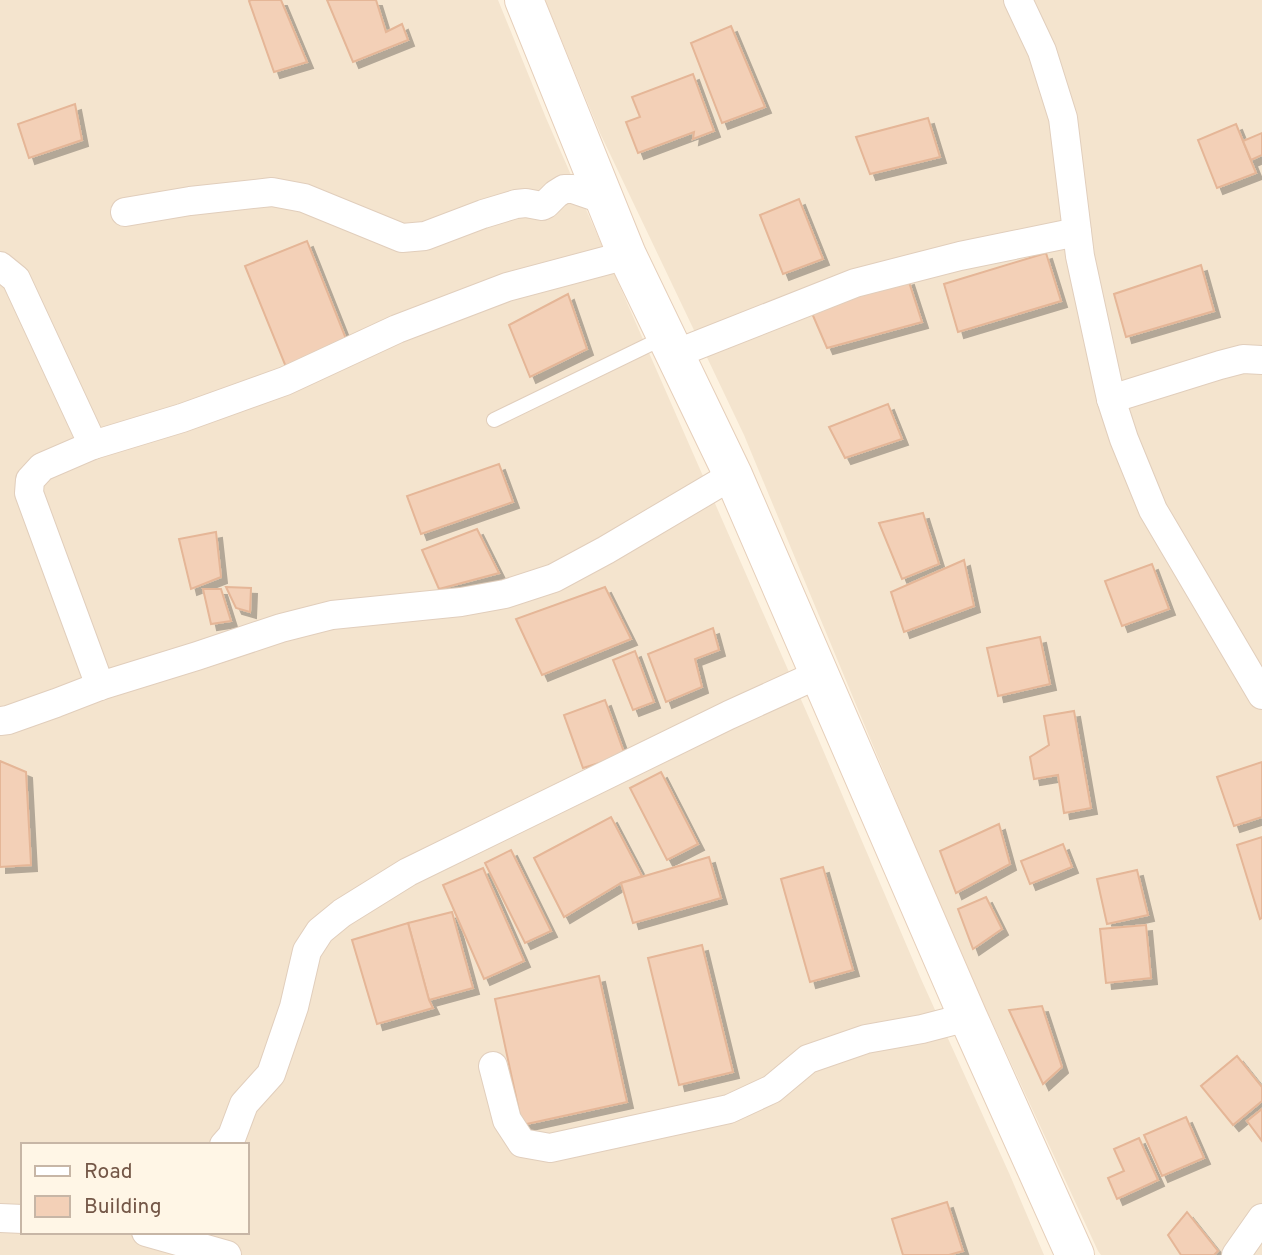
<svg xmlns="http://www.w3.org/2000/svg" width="1262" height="1255" viewBox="0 0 1262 1255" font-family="Overpass,sans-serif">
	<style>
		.residential { fill: #f4e4ce; fill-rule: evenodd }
		.building { fill: #f3d0b7; stroke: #e5b697; stroke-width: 2; filter: url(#shadow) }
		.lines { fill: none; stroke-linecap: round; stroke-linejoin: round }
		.lane-casing { stroke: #e1cebc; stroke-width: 16 }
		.street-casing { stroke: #e1cebc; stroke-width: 30 }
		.secondary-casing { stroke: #e6cfba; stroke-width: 40 }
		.lane { stroke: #fff; stroke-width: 14 }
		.street { stroke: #fff; stroke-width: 28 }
		.secondary { stroke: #fff; stroke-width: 38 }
	</style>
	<defs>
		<filter id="shadow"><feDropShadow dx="6" dy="6" stdDeviation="0" flood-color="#0004"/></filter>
	</defs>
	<rect width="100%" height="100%" fill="#fdf2e0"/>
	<g class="residential">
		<path d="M 0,0 L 498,0 L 546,118 L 817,736 L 921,979 L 1009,1173 L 1044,1255 L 0,1255 ZM 23,1145 L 247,1145 L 247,1232 L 23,1232 Z"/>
		<polygon points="545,0 1262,0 1262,1255 1101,1255 1098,1251 953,938 744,435 600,133"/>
	</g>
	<g class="building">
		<polygon points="251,0 281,0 307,62 274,72 249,1"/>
		<polygon points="327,0 376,0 386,32 402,24 408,40 353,62"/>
		<polygon points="731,26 765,107 722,123 691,43"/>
		<polygon points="693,74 714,131 693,139 694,132 638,153 626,122 640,117 632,97"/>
		<polygon points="75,104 82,140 29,158 18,124"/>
		<polygon points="928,118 940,157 870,174 856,137"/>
		<polygon points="1236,124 1256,173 1217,188 1198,140"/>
		<polygon points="1262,133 1262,155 1251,160 1243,141"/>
		<polygon points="799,199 823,259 783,274 760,215"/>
		<polygon points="307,241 348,344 288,372 245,266"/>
		<polygon points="1046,253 1061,301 958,332 944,284"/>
		<polygon points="1201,265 1214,311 1126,337 1114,294"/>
		<polygon points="908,279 922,322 827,348 811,311"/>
		<polygon points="568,294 587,349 530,377 509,325"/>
		<polygon points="888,404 902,439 845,458 829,427"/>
		<polygon points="499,464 513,502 421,534 407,496"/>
		<polygon points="923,513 939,564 902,579 879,523"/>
		<polygon points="477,529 499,573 439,589 422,550"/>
		<polygon points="216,532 221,577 191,589 179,539"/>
		<polygon points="964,560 974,606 904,632 891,592"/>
		<polygon points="1152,564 1169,609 1122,626 1105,581"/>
		<polygon points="226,587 251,588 250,612 236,608"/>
		<polygon points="605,587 631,639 542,675 516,619"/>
		<polygon points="203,589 221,589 231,621 211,624"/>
		<polygon points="713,628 719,650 695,659 702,687 666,702 648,654"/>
		<polygon points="1040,637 1050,684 998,696 987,648"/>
		<polygon points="635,651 654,702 633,710 613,660"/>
		<polygon points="605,700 625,755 583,768 564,715"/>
		<polygon points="1074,711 1091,808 1064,813 1058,775 1034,779 1030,757 1049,745 1044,716"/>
		<polygon points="0,761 26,772 31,865 0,867"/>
		<polygon points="1262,762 1262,817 1234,826 1217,777"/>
		<polygon points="661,772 698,844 667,860 630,788"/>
		<polygon points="611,817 642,876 621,883 564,917 534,858"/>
		<polygon points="999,824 1010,864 956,893 940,851"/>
		<polygon points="1262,837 1262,918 1260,919 1237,845"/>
		<polygon points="1063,844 1072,867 1030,884 1021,861"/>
		<polygon points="511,850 551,931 525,943 485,863"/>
		<polygon points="709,857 721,898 633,923 621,883"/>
		<polygon points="823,867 853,970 810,982 781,879"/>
		<polygon points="483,868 524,961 484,979 443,885"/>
		<polygon points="1137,870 1148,915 1107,924 1097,879"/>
		<polygon points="986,897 1002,929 973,949 958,909"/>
		<polygon points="452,912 473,988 429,1000 408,923"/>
		<polygon points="408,923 429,1000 433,1008 377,1024 352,940"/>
		<polygon points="1146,925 1151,978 1106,983 1100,929"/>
		<polygon points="702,945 733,1072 679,1085 648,958"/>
		<polygon points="599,976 627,1102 522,1125 495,999"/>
		<polygon points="1042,1006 1062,1067 1043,1084 1009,1010"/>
		<polygon points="1237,1056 1262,1087 1262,1101 1233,1125 1201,1086"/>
		<polygon points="1262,1109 1262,1141 1247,1121"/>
		<polygon points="1186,1117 1204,1158 1162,1176 1144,1135"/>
		<polygon points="1139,1138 1158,1180 1117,1199 1108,1178 1124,1171 1114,1149"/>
		<polygon points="947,1202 963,1251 949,1255 903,1255 892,1219"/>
		<polygon points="1187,1212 1218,1251 1214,1255 1181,1255 1168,1235"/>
	</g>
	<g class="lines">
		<defs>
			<polyline id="lane" points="494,420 665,337"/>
			<g id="street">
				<polyline points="1018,0 1042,51 1063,118 1080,256 1111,399 1124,439 1153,510 1262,695"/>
				<polyline points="125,212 190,201 272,192 304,198 402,238 425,236 483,214 516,204 526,203 542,206 546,204 556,194 564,189 573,189 605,200"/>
				<polyline points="0,266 16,279 93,445"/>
				<polyline points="675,354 855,283 960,256 1077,232"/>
				<polyline points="1111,399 1220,365 1243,359 1262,360"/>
				<polyline points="100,686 29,493 30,480 42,467 93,445 182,418 285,381 397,329 507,287 627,255"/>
				<polyline points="0,721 8,720 56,703 100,686 197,656 281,628 332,615 461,602 505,594 554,578 606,550 733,475"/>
				<polyline points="493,1066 507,1120 522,1143 550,1148 729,1109 772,1089 808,1059 866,1039 922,1029 968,1017"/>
				<polyline points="224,1145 232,1136 244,1104 271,1074 294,1007 307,951 320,931 342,913 408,872 729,715 819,674"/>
				<polyline points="0,1218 23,1219"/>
				<polyline points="146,1232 227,1255"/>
				<polyline points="1236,1255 1262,1218"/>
			</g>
			<polyline id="secondary" points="524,0 627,255 733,475 968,1017 1075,1255"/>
		</defs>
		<use href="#lane" class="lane-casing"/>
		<use href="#street" class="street-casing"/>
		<use href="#secondary" class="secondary-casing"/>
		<use href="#lane" class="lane"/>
		<use href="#street" class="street"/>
		<use href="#secondary" class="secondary"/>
	</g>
	<rect x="21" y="1143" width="228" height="91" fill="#fff6e6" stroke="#c7b6a6" stroke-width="2"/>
	<rect x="35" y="1166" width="35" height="10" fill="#ffffff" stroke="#c7b6a6" stroke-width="2"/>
	<text x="84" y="1178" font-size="21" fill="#745747">Road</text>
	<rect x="35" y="1196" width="35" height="21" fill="#f3d0b7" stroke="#c7b6a6" stroke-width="2"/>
	<text x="84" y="1213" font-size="21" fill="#745747">Building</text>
</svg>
